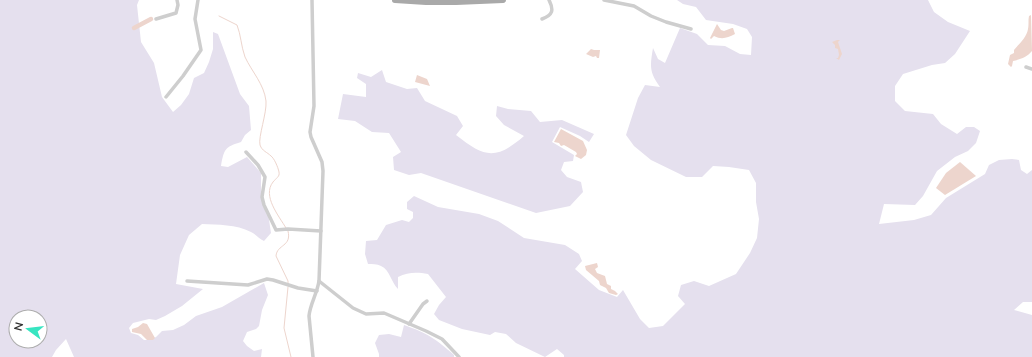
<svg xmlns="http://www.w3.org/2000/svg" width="1032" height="357" viewBox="0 0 1032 357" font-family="Mulish,sans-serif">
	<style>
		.green { fill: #e5e0ee; fill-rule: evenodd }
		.water { fill: #edd5cd }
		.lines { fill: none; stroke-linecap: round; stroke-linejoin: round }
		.stream { stroke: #edd5cd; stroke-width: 1 }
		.canal { stroke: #edd5cd; stroke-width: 4.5 }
		.minor { stroke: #cecece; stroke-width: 3.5 }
		.primary { stroke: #a9a9a9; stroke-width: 6 }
	</style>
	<rect width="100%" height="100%" fill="#fff"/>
	<g class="green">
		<path d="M 0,0 L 139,0 L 137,5 L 141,42 L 154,63 L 162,97 L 173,112 L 181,105 L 189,94 L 194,78 L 204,73 L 209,62 L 213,49 L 213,32 L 218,34 L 240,94 L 249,106 L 251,130 L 245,135 L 241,142 C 225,147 224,149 221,166 L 228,167 L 247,157 L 261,173 L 261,192 L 268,213 L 271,233 L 264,241 C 259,239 256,234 251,232 C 236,224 218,225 202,224 L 189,235 L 180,255 L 176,284 L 203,289 L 182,306 L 165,316 L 156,320 L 149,319 L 133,323 L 129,328 L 131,333 L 138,335 L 144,340 L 150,340 L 156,337 L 162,331 L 173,330 L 184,325 L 196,316 L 222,307 L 264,283 L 268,295 L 262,310 L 259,326 L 256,329 L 247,332 L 243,341 L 247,346 L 254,351 L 262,349 L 261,357 L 74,357 L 66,339 L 56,350 L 52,357 L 0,357 ZM 16,317 L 40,317 L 40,341 L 16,341 Z"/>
		<path d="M 677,0 L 928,0 L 934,12 L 948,22 L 970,31 L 955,54 L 945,63 L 932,65 L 903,74 L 895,86 L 895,101 L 905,111 L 933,114 L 941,124 L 957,134 L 966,127 L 974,127 L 980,131 L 976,143 L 968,151 L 955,157 L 937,171 L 923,196 L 915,205 L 884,204 L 879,224 L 914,220 L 931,215 L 946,198 L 985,174 L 989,165 L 999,160 L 1012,159 L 1019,160 L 1021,170 L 1027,174 L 1032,170 L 1032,302 L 1023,302 L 1014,310 L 1032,315 L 1032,357 L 564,357 L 564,355 L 557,349 L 545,357 L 516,343 L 506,334 L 495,332 L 490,335 L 462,329 L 439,320 L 434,314 L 439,305 L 446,297 L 428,274 C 417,272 408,272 398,277 L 398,289 C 391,282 390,270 381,266 C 377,264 372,264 368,264 L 365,254 L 366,241 L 377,240 L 386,225 L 402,220 L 409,222 L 413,218 L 413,212 L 407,209 L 407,202 L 414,196 L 438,207 L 479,214 L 498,221 L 524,238 L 565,245 L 579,254 L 582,261 L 575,269 L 599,290 L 617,297 L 623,290 L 640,319 L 649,328 L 663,326 L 685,304 L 678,296 L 681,285 L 694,281 L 709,286 L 736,274 L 750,253 L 757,238 L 759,219 L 756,202 L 756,183 L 749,170 L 729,167 L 713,166 L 702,177 L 686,177 L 651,160 L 634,146 L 626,135 L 638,98 L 645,85 L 660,87 C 649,72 650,66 653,48 L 658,59 L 665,63 L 680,28 L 697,34 L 708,45 L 725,46 L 740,54 L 751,55 L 752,37 L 747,29 L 733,24 L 706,20 L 696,7 L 683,4 Z"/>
		<path d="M 382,70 L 386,82 L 407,89 L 417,88 L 425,101 L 457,116 L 463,126 L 456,135 C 484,157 495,161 524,136 L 504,125 L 496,116 L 497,106 L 508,109 L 531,111 L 540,122 L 562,120 L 594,134 L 589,142 L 580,136 L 560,127 L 552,142 L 574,155 L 573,161 L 564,162 L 561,170 L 567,177 L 581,182 L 583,192 L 570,206 L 536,213 L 421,173 L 409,175 L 394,170 L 393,157 L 401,152 L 389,133 L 372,132 L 355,121 L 338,119 L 343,94 L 366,97 L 366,84 L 357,78 L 358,73 L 371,77 Z"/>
		<path d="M 404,325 C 427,333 436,339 454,355 L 454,357 L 379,357 L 379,354 L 375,343 L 379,335 L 389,334 L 401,337 Z"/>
	</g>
	<g class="water">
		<path d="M 1031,15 L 1032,51 C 1027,57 1021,59 1013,61 L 1012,66 L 1011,67 L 1008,64 L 1010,55 L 1014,53 L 1014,50 C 1019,44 1027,37 1028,29 C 1029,24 1028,20 1029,16 Z"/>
		<path d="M 717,24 L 721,30 L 724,31 L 732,28 L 733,28 L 735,34 C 727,38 722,40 714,36 L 711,39 L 710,38 Z"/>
		<polygon points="837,40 840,40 838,42 842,54 839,60 836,58 838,58 839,55 838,49 835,48 835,45 832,42"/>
		<polygon points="591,49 594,50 600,50 599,58 597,58 596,56 593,57 586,54"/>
		<polygon points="417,75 427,79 430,86 415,82"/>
		<polygon points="561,129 583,141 587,150 586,155 581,159 575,156 577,154 576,152 564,145 561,146 559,143 554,142"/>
		<polygon points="960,162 976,176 945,195 936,188 946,173"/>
		<polygon points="597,263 598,267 595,269 597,273 605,276 607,284 611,286 611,289 615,291 618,294 616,295 609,293 606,288 600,285 599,281 586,270 585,266"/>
		<polygon points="143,323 147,324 155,338 153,340 147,340 141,334 132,332 132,329 138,327"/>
	</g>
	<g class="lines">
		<g class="stream">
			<path d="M 219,16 L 237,25 C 241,35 241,46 245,57 C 252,72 264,84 266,101 C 267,113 258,137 260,145 C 262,151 267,152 271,156 C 274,158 278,167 279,172 C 280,177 276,178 273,182 C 262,196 279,216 286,228"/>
			<path d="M 288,231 C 292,247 277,244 276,256 L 288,281 L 288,284"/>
			<polyline points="288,287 284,328 291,357"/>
		</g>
		<polyline class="canal" points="134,28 151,19"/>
		<g class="minor">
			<path d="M 312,0 L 314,106 L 310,132 L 311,137 L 322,162 L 323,171 L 319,281 C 317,294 310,304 309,316 L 313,357"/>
			<polyline points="604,0 634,6 651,16 666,22 691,29"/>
			<polyline points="156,19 176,13 178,5 177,0"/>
			<path d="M 542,19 C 553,15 554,10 549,0"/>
			<polyline points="1026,67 1032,69"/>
			<polyline points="166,97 183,76 201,50 195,19 198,0"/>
			<polyline points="246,152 258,165 265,177 262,197 264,205 276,230 288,229 321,231"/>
			<polyline points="187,281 248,285 267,279 273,280 298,288 317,291"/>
			<polyline points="319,281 353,308 366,314 384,313 426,331 442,339 459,357"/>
			<polyline points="409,324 423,304 427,301"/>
		</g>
		<polyline class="primary" points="395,0 426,2 456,2 503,0"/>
	</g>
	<g transform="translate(28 329) rotate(285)"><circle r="19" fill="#ffffff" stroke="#adadad"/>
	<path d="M0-3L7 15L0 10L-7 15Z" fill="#37e5c1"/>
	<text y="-6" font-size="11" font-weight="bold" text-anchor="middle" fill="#313131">N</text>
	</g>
</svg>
